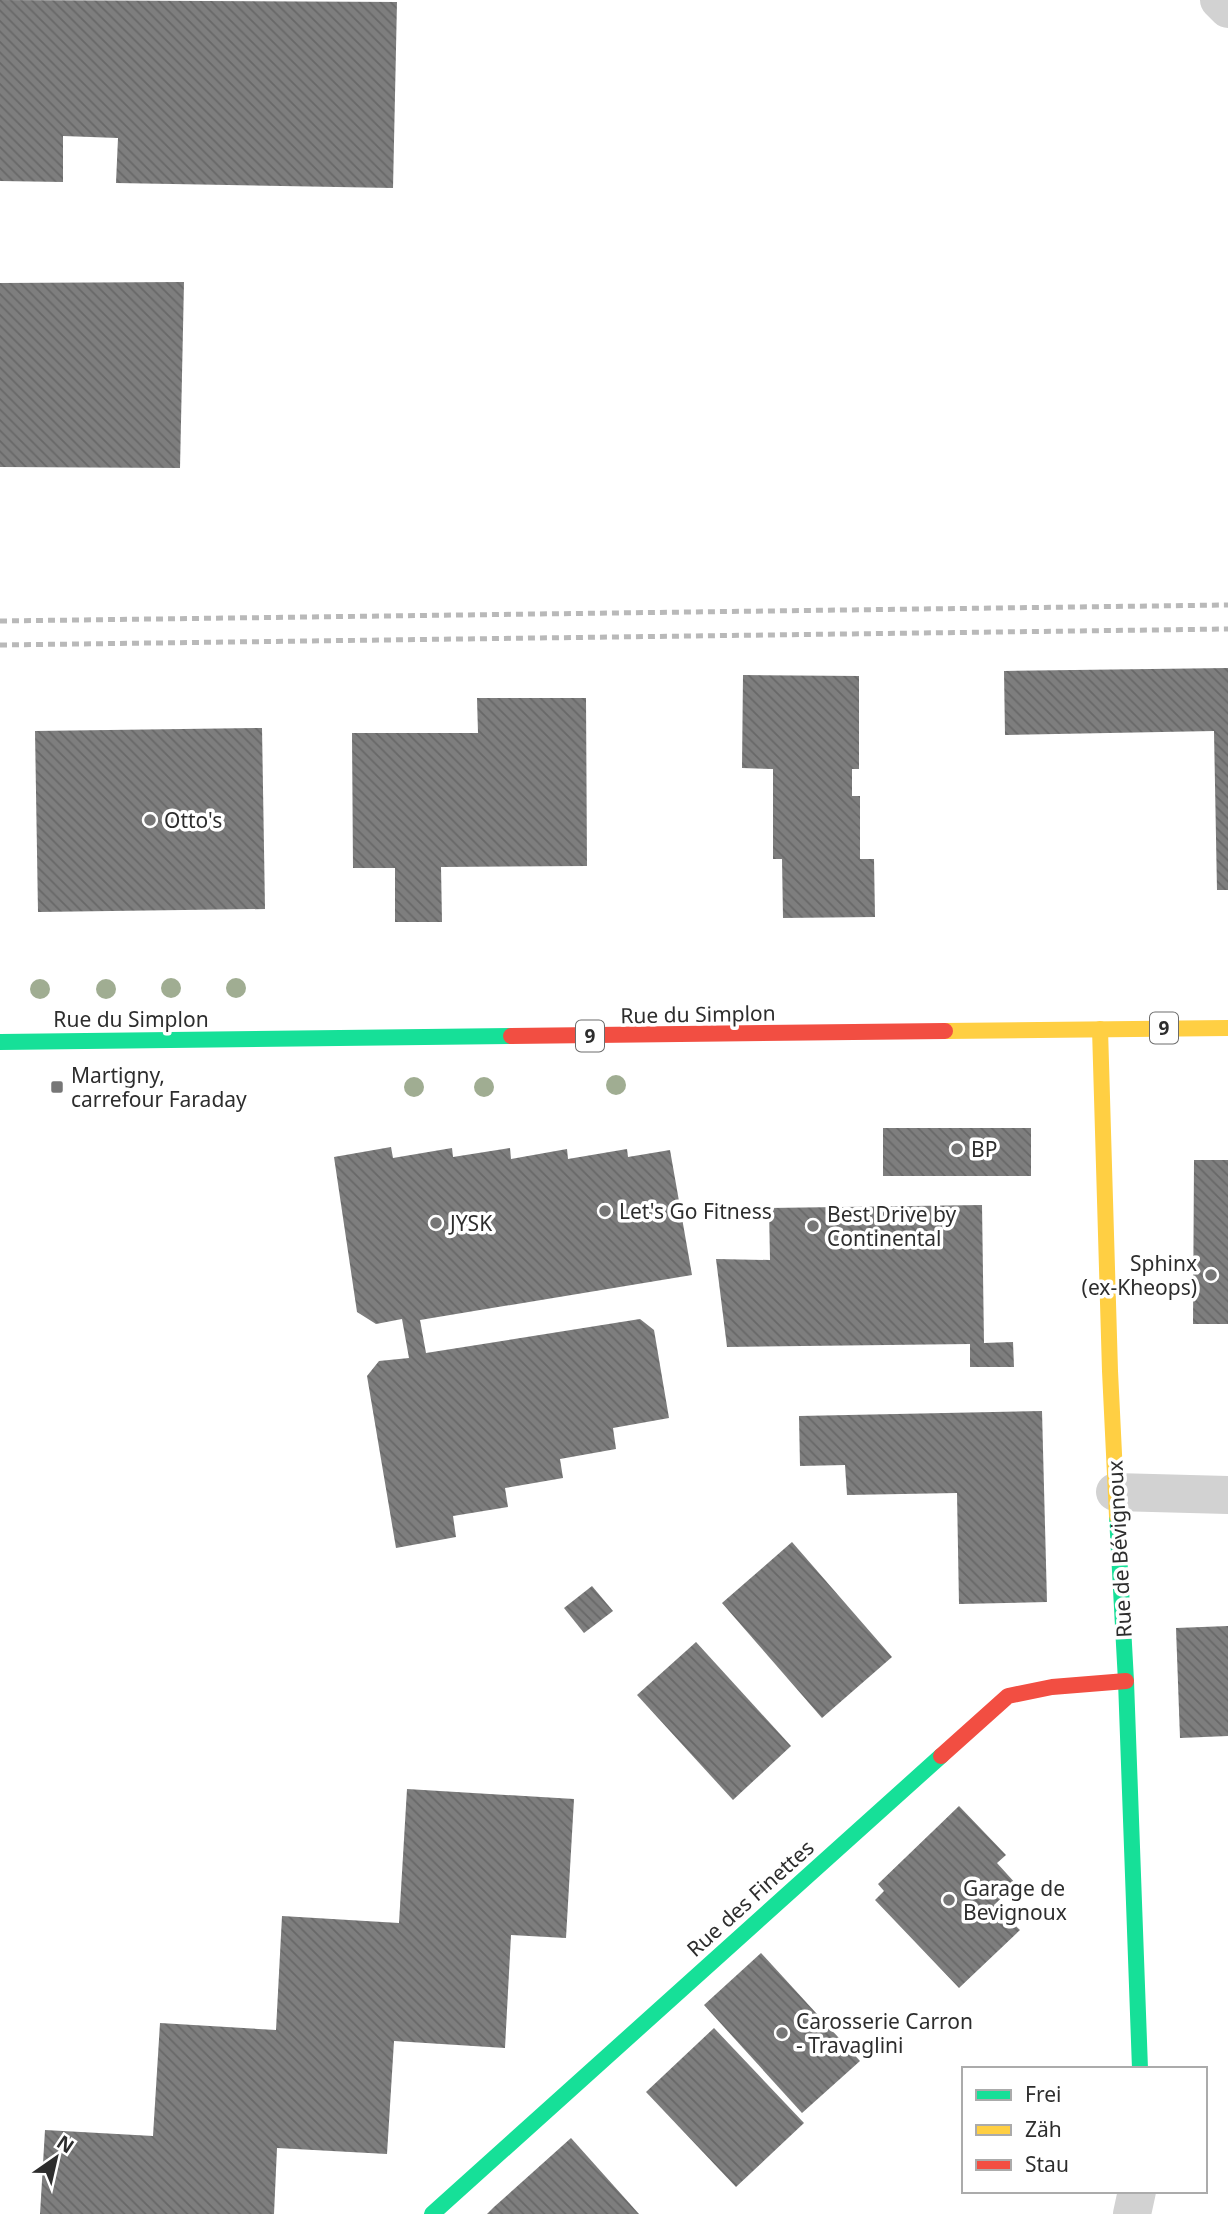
<svg xmlns="http://www.w3.org/2000/svg" width="1228" height="2214" viewBox="0 0 1228 2214" font-family="'Noto Sans',sans-serif">
	<style>
		.building { fill: url(#building-back-hatch) }
		.lines { fill: none; stroke-linecap: round; stroke-linejoin: round }
		.street { stroke: #d2d2d2; stroke-width: 38 }
		.fast { stroke: #16e098; stroke-width: 16 }
		.slow { stroke: #ffcf43; stroke-width: 16 }
		.jam { stroke: #f24e42; stroke-width: 16 }
		.rail { stroke: #b9b9b9; stroke-width: 5; stroke-dasharray: 7 5; stroke-linecap: butt }
		.tree { fill: #a0ad92 }
		.poi-dot { fill: #767676; stroke: #fff; stroke-width: 2.5 }
		.labels { text-anchor: middle; dominant-baseline: central; stroke-width: 7; stroke-linejoin: round; paint-order: stroke }
		.shield { fill: #fff; stroke: #6c6c6c; stroke-width: 2 }
		.shield-label { font-size: 19px; font-weight: bold; fill: #2d2d2d }
		.poi-label { font-size: 21px; fill: #2d2d2d; stroke: #fff; text-anchor: start }
		.street-label { font-size: 21px; fill: #2d2d2d; stroke: #fff }
	</style>
	<defs>
		<pattern id="building-back-hatch" width="6" height="6" patternUnits="userSpaceOnUse" patternTransform="scale(1.75)"><rect width="6" height="6" fill="#7e7e7e"/><path d="M-1 5l2 2M0 0l6 6M5-1l2 2" fill="none" stroke="#686868"/></pattern>
	</defs>
	<rect width="100%" height="100%" fill="#fff"/>
	<g class="building">
		<polygon points="0,0 397,2 393,188 116,183 118,138 63,136 63,182 0,181"/>
		<polygon points="184,282 180,468 0,467 0,283"/>
		<polygon points="1228,668 1228,890 1217,890 1214,731 1005,735 1004,671"/>
		<polygon points="743,675 859,676 859,769 852,769 852,796 860,796 860,859 874,859 875,917 783,918 782,859 773,859 773,769 742,768"/>
		<polygon points="477,698 586,698 587,866 441,867 442,922 395,922 395,868 353,868 352,733 478,733"/>
		<polygon points="262,728 265,909 38,912 35,731"/>
		<rect x="883" y="1128" width="148" height="48"/>
		<polygon points="391,1147 393,1158 452,1148 453,1157 510,1148 511,1159 567,1149 568,1159 627,1149 628,1157 670,1150 692,1275 420,1320 426,1353 640,1319 654,1330 669,1418 613,1428 616,1449 560,1459 563,1478 505,1488 508,1507 453,1516 456,1537 396,1548 367,1376 379,1361 409,1358 402,1319 376,1324 357,1312 334,1157"/>
		<polygon points="1194,1160 1228,1160 1228,1324 1193,1324"/>
		<polygon points="982,1205 984,1343 1013,1342 1014,1367 970,1367 970,1344 727,1347 716,1259 770,1260 769,1208"/>
		<polygon points="1042,1411 1047,1602 959,1604 957,1493 847,1495 845,1465 800,1466 799,1416"/>
		<polygon points="792,1542 892,1657 822,1718 722,1603"/>
		<polygon points="592,1586 613,1611 584,1633 564,1608"/>
		<polygon points="1228,1626 1228,1736 1180,1738 1176,1628"/>
		<polygon points="696,1642 791,1746 733,1800 637,1695"/>
		<polygon points="407,1789 574,1799 566,1938 511,1935 505,2048 394,2041 387,2154 277,2148 274,2214 40,2214 45,2130 153,2136 160,2023 276,2030 282,1916 399,1923"/>
		<polygon points="959,1806 1006,1855 997,1863 1016,1884 994,1905 1020,1930 959,1988 875,1900 884,1891 878,1884"/>
		<polygon points="761,1953 860,2061 802,2113 704,2005"/>
		<polygon points="714,2028 804,2123 736,2187 646,2092"/>
		<polygon points="571,2138 639,2214 487,2214 494,2207"/>
	</g>
	<g class="lines">
		<g class="street">
			<polyline points="1219,0 1228,9"/>
			<polyline points="1115,1492 1228,1495"/>
			<polyline points="1132,2214 1137,2191"/>
		</g>
		<g class="fast">
			<polyline points="0,1042 511,1036"/>
			<polyline points="1117,1516 1126,1681 1140,2069"/>
			<polyline points="432,2214 941,1756"/>
		</g>
		<g class="slow">
			<polyline points="1100,1029 1110,1371 1117,1516"/>
			<polyline points="945,1031 1228,1028"/>
		</g>
		<g class="jam">
			<polyline points="511,1036 945,1031"/>
			<polyline points="941,1756 1008,1696 1052,1687 1126,1681"/>
		</g>
		<g class="rail">
			<polyline points="0,621 1228,605"/>
			<polyline points="0,645 1228,629"/>
		</g>
	</g>
	<g class="tree">
		<circle cx="171" cy="988" r="10"/>
		<circle cx="236" cy="988" r="10"/>
		<circle cx="40" cy="989" r="10"/>
		<circle cx="106" cy="989" r="10"/>
		<circle cx="616" cy="1085" r="10"/>
		<circle cx="414" cy="1087" r="10"/>
		<circle cx="484" cy="1087" r="10"/>
	</g>
	<g class="poi-dot">
		<circle cx="150" cy="820" r="7"/>
		<rect x="50" y="1080" width="14" height="14" rx="3.5"/>
		<circle cx="957" cy="1149" r="7"/>
		<circle cx="605" cy="1211" r="7"/>
		<circle cx="436" cy="1223" r="7"/>
		<circle cx="813" cy="1226" r="7"/>
		<circle cx="1211" cy="1275" r="7"/>
		<circle cx="949" cy="1900" r="7"/>
		<circle cx="782" cy="2033" r="7"/>
	</g>
	<g class="labels">
		<g class="shield">
			<rect x="1150" y="1012.5" width="28" height="31" rx="5"/>
			<rect x="576" y="1020.5" width="28" height="31" rx="5"/>
		</g>
		<g class="shield-label">
			<text x="1164" y="1028">9</text>
			<text x="590" y="1036">9</text>
		</g>
		<g class="poi-label">
			<text x="164" y="820">Otto's</text>
			<text x="71" y="1075">Martigny,<tspan x="71" dy="24">carrefour Faraday</tspan></text>
			<text x="971" y="1149">BP</text>
			<text x="619" y="1211">Let's Go Fitness</text>
			<text x="827" y="1214">Best Drive by<tspan x="827" dy="24">Continental</tspan></text>
			<text x="450" y="1223">JYSK</text>
			<text x="1197" y="1263" text-anchor="end">Sphinx<tspan x="1197" dy="24">(ex-Kheops)</tspan></text>
			<text x="963" y="1888">Garage de<tspan x="963" dy="24">Bevignoux</tspan></text>
			<text x="796" y="2021">Carosserie Carron<tspan x="796" dy="24">- Travaglini</tspan></text>
		</g>
		<g class="street-label">
			<text transform="translate(698 1014) rotate(-1)">Rue du Simplon</text>
			<text x="131" y="1019">Rue du Simplon</text>
			<text transform="translate(1119 1549) rotate(-93)">Rue de Bévignoux</text>
			<text transform="translate(750 1898) rotate(-42)">Rue des Finettes</text>
		</g>
	</g>
	<rect x="962" y="2067" width="245" height="126" fill="#ffffff" stroke="#ababab" stroke-width="2"/>
	<rect x="976" y="2090" width="35" height="10" fill="#16e098" stroke="#ababab" stroke-width="2"/>
	<text x="1025" y="2102" font-size="21" fill="#2d2d2d">Frei</text>
	<rect x="976" y="2125" width="35" height="10" fill="#ffcf43" stroke="#ababab" stroke-width="2"/>
	<text x="1025" y="2137" font-size="21" fill="#2d2d2d">Zäh</text>
	<rect x="976" y="2160" width="35" height="10" fill="#f24e42" stroke="#ababab" stroke-width="2"/>
	<text x="1025" y="2172" font-size="21" fill="#2d2d2d">Stau</text>
	<g transform="translate(56 2158) rotate(34)" stroke="#ffffff" stroke-width="5" paint-order="stroke">
	<path d="M0-5L12 26L0 18L-12 26Z" fill="#2d2d2d"/>
	<text y="-10" font-size="19" font-weight="bold" text-anchor="middle" fill="#2d2d2d">N</text>
	</g>
</svg>
